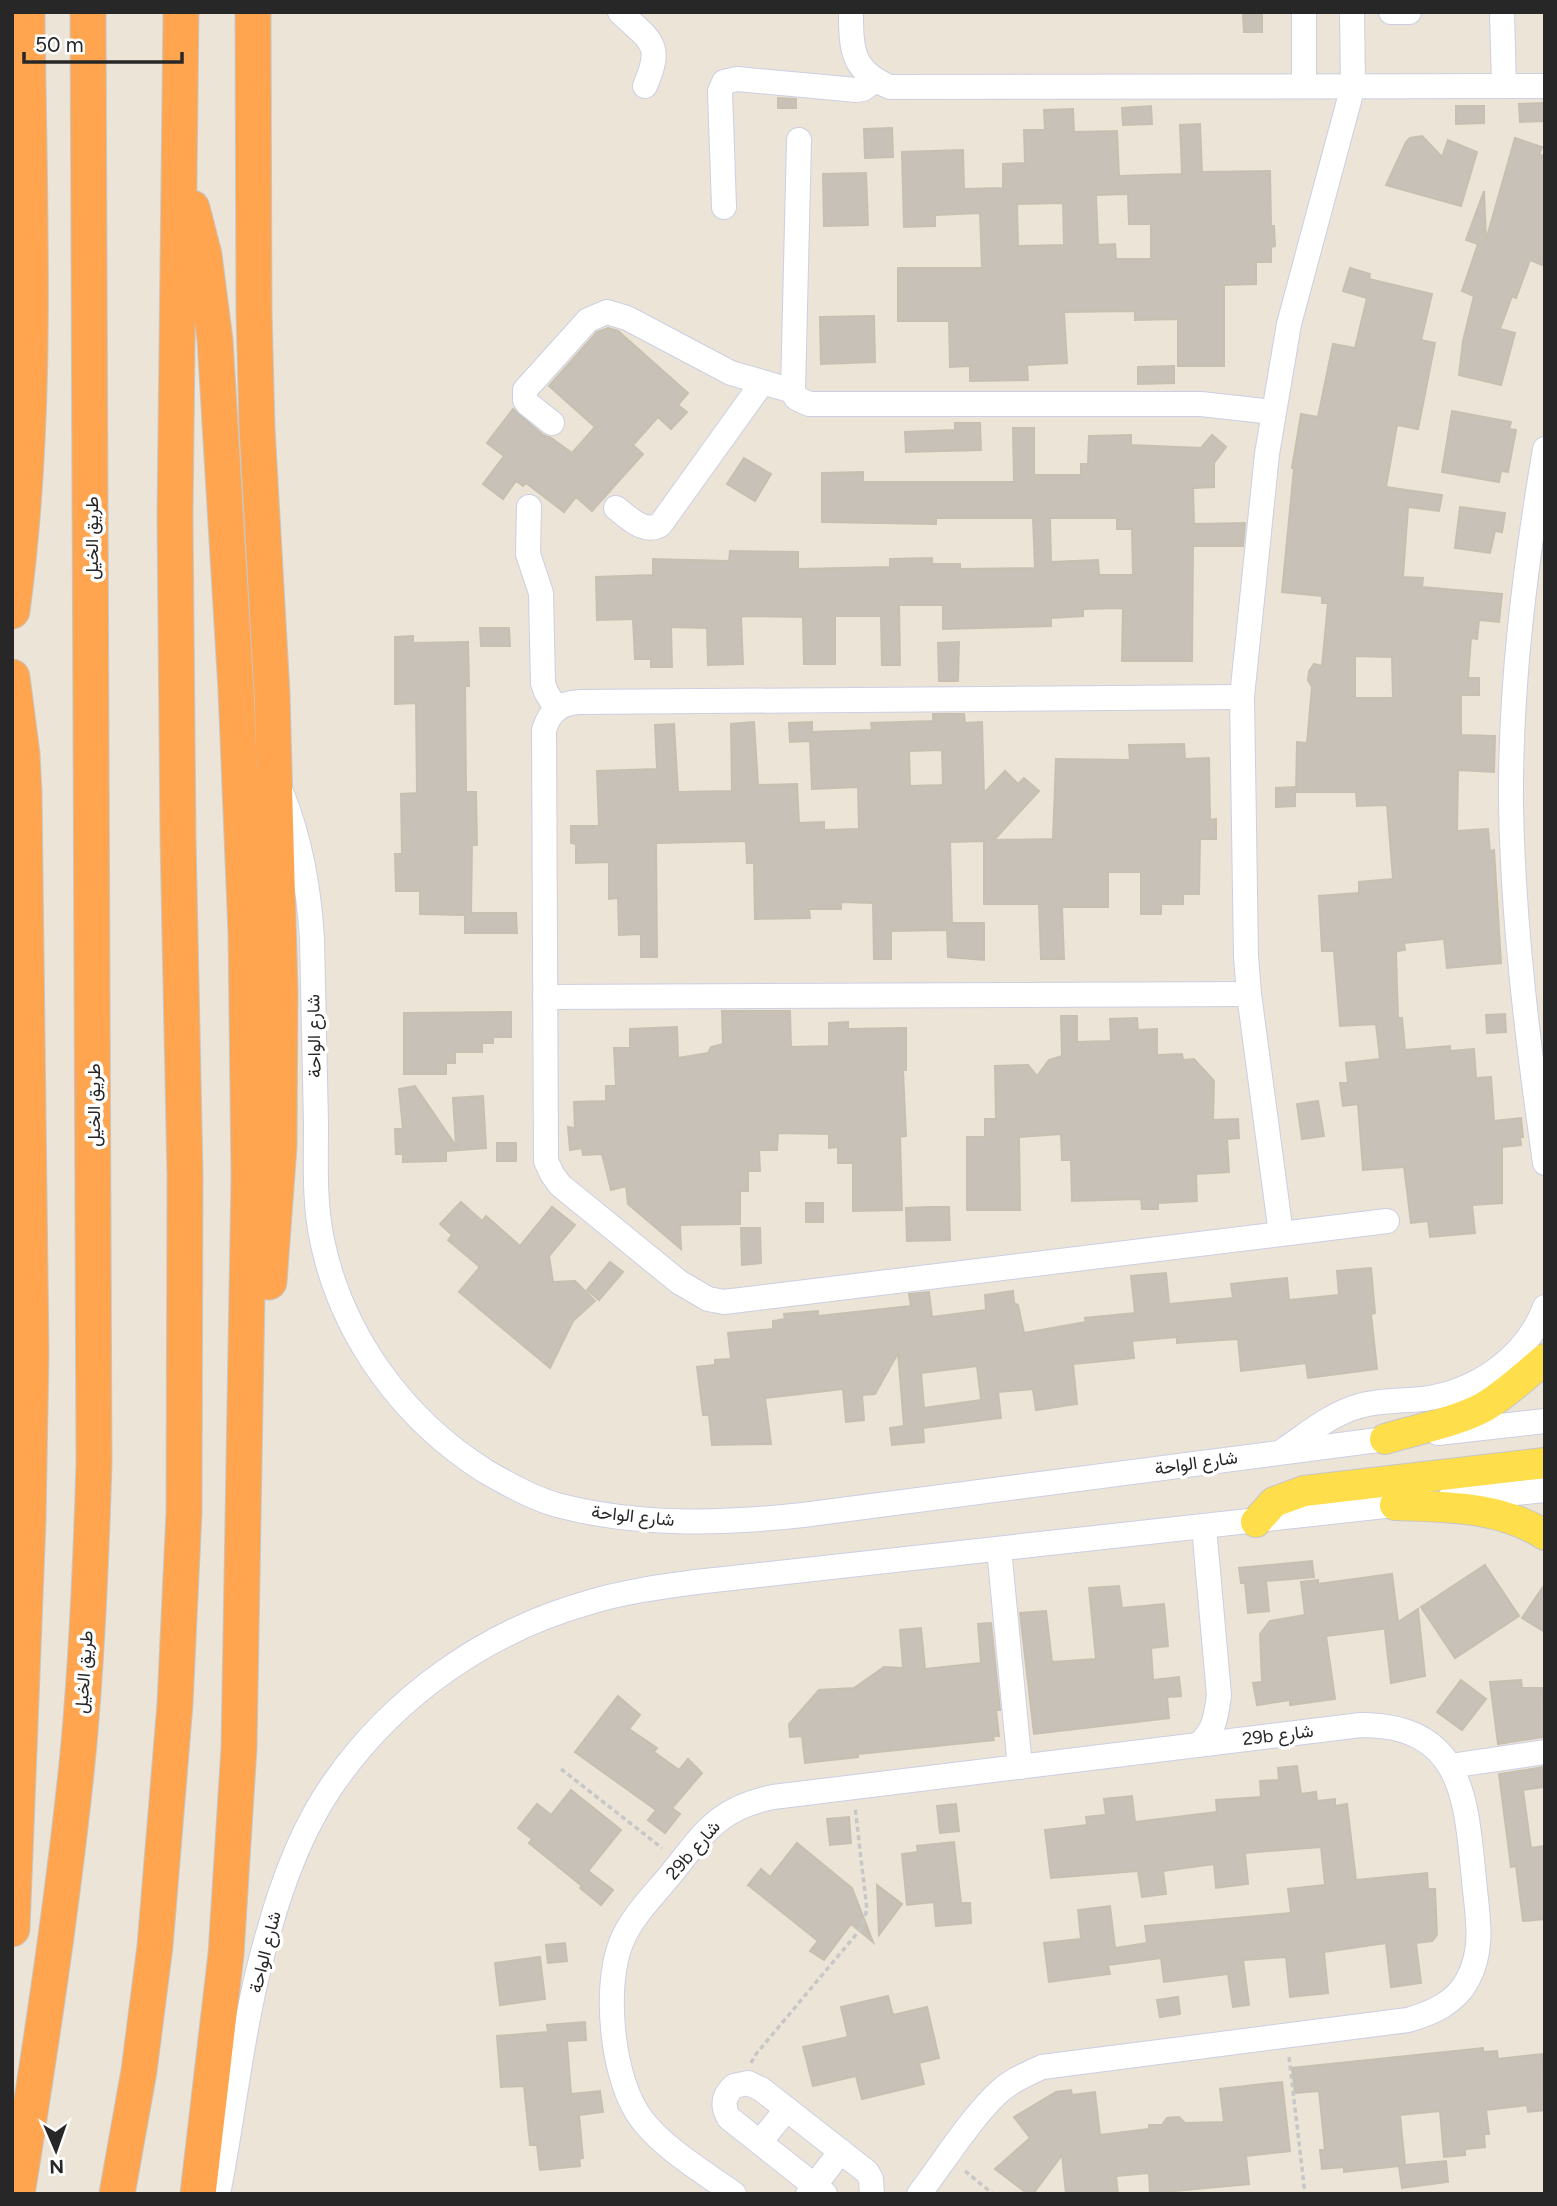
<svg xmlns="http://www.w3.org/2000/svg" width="1557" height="2206" viewBox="0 0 1557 2206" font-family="Figtree,Vazirmatn,sans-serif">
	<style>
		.building { fill: #c7c1b7; stroke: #c7c0b1; stroke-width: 2; fill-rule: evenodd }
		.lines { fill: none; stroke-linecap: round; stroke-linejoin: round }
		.minor-casing { stroke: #cccfe3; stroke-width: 26 }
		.major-casing { stroke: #c7c7c7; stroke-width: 32 }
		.highway-casing { stroke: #c7c7c7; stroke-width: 37 }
		.path { stroke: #c7c7c7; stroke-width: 3.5; stroke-dasharray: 5 3.5; stroke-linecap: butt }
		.minor { stroke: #fff; stroke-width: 24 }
		.major { stroke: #fede4a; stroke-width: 30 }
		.highway { stroke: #ffa54f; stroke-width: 35 }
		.labels { text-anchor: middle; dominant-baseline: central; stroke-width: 7; stroke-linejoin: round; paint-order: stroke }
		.street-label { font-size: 18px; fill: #272727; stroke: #fff }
	</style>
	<rect width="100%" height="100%" fill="#ece4d7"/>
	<g class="building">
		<polygon points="1243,14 1262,14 1262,32 1244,32"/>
		<polygon points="778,98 796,99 796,108 778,108"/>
		<polygon points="1545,103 1545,121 1520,122 1519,104"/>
		<polygon points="1151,106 1152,124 1123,125 1122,108"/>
		<polygon points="1456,106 1484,106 1484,123 1456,124"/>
		<path d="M 1073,109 L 1074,132 L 1117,131 L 1119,176 L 1182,174 L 1180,125 L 1200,124 L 1202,172 L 1270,171 L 1271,226 L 1274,226 L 1275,246 L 1271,247 L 1271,262 L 1256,262 L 1256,284 L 1224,285 L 1224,366 L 1178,366 L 1178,319 L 1135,320 L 1135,311 L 1064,312 L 1067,363 L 1027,365 L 1028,380 L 970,381 L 970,366 L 950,367 L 949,321 L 898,321 L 898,268 L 982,268 L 980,213 L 935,215 L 935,226 L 904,227 L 902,152 L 963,150 L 964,189 L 1003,188 L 1003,164 L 1025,163 L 1024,130 L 1045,130 L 1044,110 ZM 1128,194 L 1129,224 L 1151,224 L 1151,259 L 1116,259 L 1115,244 L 1098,245 L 1096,195 ZM 1063,203 L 1064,245 L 1018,246 L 1017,204 Z"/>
		<polygon points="892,128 893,157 865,158 864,129"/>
		<polygon points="1422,136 1442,157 1448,140 1477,152 1461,206 1386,185 1406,142 1410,138"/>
		<polygon points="1515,138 1542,147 1539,154 1545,157 1545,266 1530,260 1516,298 1512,296 1500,329 1515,333 1501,385 1459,375 1463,341 1474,296 1462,291 1478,244 1466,240 1484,191 1486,240"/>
		<polygon points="866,173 868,225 824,226 823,174"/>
		<path d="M 1350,268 L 1370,274 L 1369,279 L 1432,294 L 1421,340 L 1435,343 L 1418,429 L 1397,425 L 1386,487 L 1442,495 L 1439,511 L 1408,507 L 1403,577 L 1423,578 L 1422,587 L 1502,594 L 1499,622 L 1479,620 L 1477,639 L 1471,638 L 1468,678 L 1479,678 L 1479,695 L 1461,695 L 1461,735 L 1495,736 L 1494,772 L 1458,770 L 1457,831 L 1488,829 L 1490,851 L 1494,850 L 1501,963 L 1447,968 L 1444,939 L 1404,943 L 1405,950 L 1397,951 L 1396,954 L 1398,1018 L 1402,1018 L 1405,1050 L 1450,1046 L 1450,1051 L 1474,1049 L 1476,1078 L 1491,1077 L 1494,1121 L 1521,1118 L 1523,1137 L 1520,1137 L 1521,1145 L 1502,1147 L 1502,1203 L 1472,1205 L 1475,1233 L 1430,1237 L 1428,1221 L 1411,1223 L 1404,1167 L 1363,1170 L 1358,1104 L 1343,1106 L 1340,1083 L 1348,1083 L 1346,1063 L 1380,1059 L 1376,1024 L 1340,1026 L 1334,951 L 1322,951 L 1319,896 L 1359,893 L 1359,882 L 1393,879 L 1387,805 L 1357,806 L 1356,792 L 1296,792 L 1297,742 L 1307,743 L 1312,687 L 1308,680 L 1309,671 L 1314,664 L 1322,666 L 1328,603 L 1322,603 L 1322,596 L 1282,592 L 1294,468 L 1292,468 L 1301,414 L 1318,417 L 1333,344 L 1355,348 L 1367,298 L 1343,291 ZM 1355,656 L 1392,657 L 1393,698 L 1355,698 Z"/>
		<polygon points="874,316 875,362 821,364 820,317"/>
		<polygon points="608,328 618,331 688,393 678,405 687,412 671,429 658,417 633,445 643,454 592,511 576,497 564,512 526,483 523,486 516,481 503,499 483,484 504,456 487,443 513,409 543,435 551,438 572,453 595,427 549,386 597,332"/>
		<polygon points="1174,366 1174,383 1138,384 1138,367"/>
		<polygon points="1452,411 1511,422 1509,429 1516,430 1508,472 1501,471 1499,482 1442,472"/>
		<polygon points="955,423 980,423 981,450 906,452 905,432 955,430"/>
		<path d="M 1013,428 L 1034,428 L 1034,475 L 1081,475 L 1081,464 L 1088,464 L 1089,436 L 1131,435 L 1131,445 L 1201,448 L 1212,435 L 1226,447 L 1214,463 L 1214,487 L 1193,488 L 1194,524 L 1245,523 L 1243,546 L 1193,546 L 1192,661 L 1122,661 L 1123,608 L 1083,609 L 1083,616 L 1051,618 L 1051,626 L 943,629 L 943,605 L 899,605 L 900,665 L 882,665 L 881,616 L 835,616 L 835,664 L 804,664 L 803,617 L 741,616 L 743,664 L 708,665 L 707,628 L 671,627 L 672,667 L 651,667 L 651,659 L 635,659 L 633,619 L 597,620 L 596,577 L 653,575 L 653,559 L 729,561 L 730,551 L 798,552 L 798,569 L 890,567 L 890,559 L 932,558 L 932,564 L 960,564 L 960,569 L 1035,568 L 1033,518 L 936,518 L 936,524 L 822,522 L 822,473 L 863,472 L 863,482 L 1014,482 ZM 1050,518 L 1117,518 L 1117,529 L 1132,529 L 1133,575 L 1099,575 L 1098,560 L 1051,562 Z"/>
		<polygon points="744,458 771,474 755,501 727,484"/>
		<polygon points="1460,507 1505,513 1502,532 1495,531 1490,553 1455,548"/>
		<polygon points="480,628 509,628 510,646 481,646"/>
		<polygon points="413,636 413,643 468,642 469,686 465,686 466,792 476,792 477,845 472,845 471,913 516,913 517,933 465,933 465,915 420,914 420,891 396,891 395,854 402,854 401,794 417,793 416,703 395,704 395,637"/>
		<polygon points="959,642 958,681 939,681 938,643"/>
		<path d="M 933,714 L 964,714 L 965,723 L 982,722 L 984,793 L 1005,771 L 1018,784 L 1024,778 L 1039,791 L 994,840 L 1053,839 L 1056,759 L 1130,760 L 1129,745 L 1184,744 L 1185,759 L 1209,758 L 1210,820 L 1216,819 L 1216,839 L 1200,839 L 1199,894 L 1183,894 L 1183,904 L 1161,904 L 1161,914 L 1141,914 L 1141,872 L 1108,872 L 1108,907 L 1062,907 L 1064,959 L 1041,959 L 1039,904 L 984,904 L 984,841 L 950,842 L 952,923 L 984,923 L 984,960 L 948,957 L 947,930 L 891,931 L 891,959 L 874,959 L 873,903 L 841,902 L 841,909 L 809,909 L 810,918 L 755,919 L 754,863 L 747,863 L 746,841 L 656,843 L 657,957 L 641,957 L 641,934 L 619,935 L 618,898 L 609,899 L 609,862 L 576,863 L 576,844 L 571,843 L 571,826 L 599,826 L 597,771 L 657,769 L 655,725 L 674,724 L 678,792 L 732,791 L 731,724 L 754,722 L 758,785 L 797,784 L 799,823 L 824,822 L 824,830 L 859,829 L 858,787 L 812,789 L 810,741 L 790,742 L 789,723 L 812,722 L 812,732 L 872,730 L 871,723 L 933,721 ZM 942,750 L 943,785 L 910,786 L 909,751 Z"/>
		<polygon points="1295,787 1295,806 1276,807 1276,788"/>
		<polygon points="722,1011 790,1011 791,1047 829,1046 829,1023 848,1022 848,1029 906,1028 906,1070 903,1070 906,1136 900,1137 902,1210 853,1211 853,1163 838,1163 838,1147 829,1148 829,1134 778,1133 777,1150 759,1150 760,1171 748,1171 748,1191 740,1191 740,1224 680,1225 681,1249 628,1204 626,1186 611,1190 602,1154 583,1155 582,1148 570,1150 568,1127 575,1128 574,1102 606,1101 606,1086 616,1086 614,1048 630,1048 630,1029 677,1027 678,1058 708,1053 711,1047 723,1044"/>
		<polygon points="511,1012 511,1037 493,1037 493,1043 482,1043 482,1052 455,1052 455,1063 446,1063 446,1074 404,1074 404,1013"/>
		<polygon points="1505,1014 1506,1032 1487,1033 1486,1015"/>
		<polygon points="1061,1016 1077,1016 1077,1042 1111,1041 1110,1019 1137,1018 1138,1030 1157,1029 1157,1055 1182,1054 1183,1060 1194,1059 1214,1081 1213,1120 1238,1119 1239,1138 1227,1139 1229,1172 1196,1174 1197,1201 1158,1203 1158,1209 1142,1209 1141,1199 1072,1201 1071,1160 1062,1160 1061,1134 1019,1137 1020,1210 967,1210 967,1137 985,1137 985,1119 996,1119 995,1066 1028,1065 1037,1076 1049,1060 1062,1056"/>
		<polygon points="415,1086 456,1146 453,1098 483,1096 486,1148 446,1151 446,1161 403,1162 403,1154 396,1154 395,1129 403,1129 399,1089"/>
		<polygon points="1318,1101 1324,1136 1302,1139 1297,1104"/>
		<rect x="497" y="1143" width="19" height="18"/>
		<polygon points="461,1202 482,1221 486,1216 520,1246 552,1207 575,1225 549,1256 553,1282 575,1281 595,1301 573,1321 550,1368 459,1292 480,1267 448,1240 452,1235 440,1224"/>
		<rect x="806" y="1203" width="17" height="19"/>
		<polygon points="928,1207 949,1207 950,1240 907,1241 906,1208"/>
		<polygon points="741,1228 760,1228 761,1263 742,1265"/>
		<polygon points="610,1262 623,1272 599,1300 587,1290"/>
		<path d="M 1371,1268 L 1375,1313 L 1371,1314 L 1377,1369 L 1308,1378 L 1306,1363 L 1241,1371 L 1238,1339 L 1177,1343 L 1177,1337 L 1132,1341 L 1134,1358 L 1073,1364 L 1077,1404 L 1036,1410 L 1033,1389 L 998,1392 L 1001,1418 L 923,1428 L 924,1442 L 892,1445 L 890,1428 L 904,1426 L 898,1353 L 875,1394 L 862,1395 L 864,1420 L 846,1422 L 843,1389 L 765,1398 L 771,1444 L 712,1445 L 709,1415 L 703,1415 L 697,1367 L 715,1365 L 715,1360 L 731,1359 L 728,1333 L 773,1329 L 773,1321 L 785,1319 L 784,1314 L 818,1311 L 818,1316 L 911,1306 L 909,1294 L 929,1292 L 932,1317 L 986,1310 L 985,1295 L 1013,1291 L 1014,1303 L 1018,1305 L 1024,1333 L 1086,1322 L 1085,1318 L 1135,1313 L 1131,1276 L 1166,1273 L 1169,1304 L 1233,1298 L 1231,1284 L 1287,1278 L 1289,1300 L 1339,1295 L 1337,1271 ZM 977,1366 L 981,1400 L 924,1408 L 921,1373 Z"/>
		<polygon points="1312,1561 1314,1577 1266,1581 1269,1611 1248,1613 1245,1583 1241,1583 1239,1568"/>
		<polygon points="1485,1565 1519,1616 1455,1658 1421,1607"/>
		<polygon points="1392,1574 1398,1622 1418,1609 1425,1676 1391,1683 1385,1631 1390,1628 1326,1636 1335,1699 1290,1705 1290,1700 1257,1705 1253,1683 1262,1682 1260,1634 1270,1621 1305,1615 1301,1582 1318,1580 1318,1584"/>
		<polygon points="1545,1584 1545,1632 1522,1618"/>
		<polygon points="1119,1586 1122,1608 1164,1604 1168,1646 1151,1648 1153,1680 1179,1677 1181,1696 1167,1697 1169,1718 1034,1734 1020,1613 1046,1611 1052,1662 1096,1659 1089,1588"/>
		<polygon points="991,1623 1000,1710 996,1710 999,1736 993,1736 994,1740 858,1754 858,1757 805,1763 802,1736 790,1737 789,1724 819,1690 854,1688 884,1667 903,1668 900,1630 921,1628 925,1669 981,1663 978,1624"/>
		<polygon points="1461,1680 1486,1699 1462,1730 1437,1712"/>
		<polygon points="1521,1680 1522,1688 1542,1688 1545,1734 1542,1737 1498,1744 1490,1682"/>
		<polygon points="618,1696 640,1715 629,1729 657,1748 654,1752 679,1770 688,1759 702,1773 672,1808 680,1814 665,1833 648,1820 656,1810 575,1752"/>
		<polygon points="1297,1766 1301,1794 1316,1792 1317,1801 1335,1799 1335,1806 1347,1804 1356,1880 1427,1873 1428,1889 1435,1889 1437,1935 1432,1941 1416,1943 1421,1983 1391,1987 1386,1943 1324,1952 1328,1993 1290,1997 1286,1957 1243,1960 1249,2005 1233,2007 1228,1974 1164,1982 1161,1958 1108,1965 1110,1974 1049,1982 1044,1943 1081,1939 1078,1910 1110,1906 1115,1948 1147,1943 1145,1926 1291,1913 1288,1889 1325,1885 1321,1847 1245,1853 1248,1884 1216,1888 1214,1864 1163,1871 1166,1894 1142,1897 1138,1871 1051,1878 1045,1830 1087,1825 1086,1817 1106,1815 1104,1799 1132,1796 1135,1822 1217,1812 1216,1800 1261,1797 1260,1781 1279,1780 1278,1768"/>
		<polygon points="1545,1767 1545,1787 1523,1790 1531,1848 1545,1846 1545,1919 1523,1921 1516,1866 1511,1867 1499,1774"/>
		<polygon points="571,1790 621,1830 588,1871 613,1890 601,1905 580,1888 582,1886 529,1843 532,1839 518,1828 537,1804 551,1815"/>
		<polygon points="956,1804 959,1831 940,1833 937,1806"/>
		<polygon points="849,1817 851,1843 830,1845 827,1819"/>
		<polygon points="954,1842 961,1903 970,1903 971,1923 936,1926 934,1902 907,1905 902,1854 918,1852 917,1846"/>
		<polygon points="797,1843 852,1888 873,1942 851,1924 824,1960 810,1951 818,1941 748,1885 761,1869 770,1877"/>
		<polygon points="877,1885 902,1904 879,1935"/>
		<polygon points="565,1943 567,1961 548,1963 546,1945"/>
		<polygon points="540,1957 545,1999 500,2005 495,1963"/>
		<polygon points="888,1996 893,2015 927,2007 939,2058 919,2063 924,2084 862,2099 856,2076 813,2086 803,2047 848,2037 841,2007"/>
		<polygon points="1178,1997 1180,2014 1160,2017 1157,2000"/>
		<polygon points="585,2022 586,2040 567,2041 571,2094 600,2091 603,2112 579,2115 583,2158 579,2159 580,2166 540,2170 537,2145 530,2145 524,2086 501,2087 497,2036 548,2032 547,2025"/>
		<polygon points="1483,2048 1483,2052 1497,2051 1498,2059 1542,2054 1545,2110 1528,2112 1527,2105 1486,2110 1489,2134 1484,2134 1485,2147 1465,2149 1465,2155 1444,2157 1440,2111 1400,2115 1405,2165 1446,2161 1448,2182 1402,2188 1399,2166 1344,2172 1344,2167 1322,2169 1320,2150 1325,2150 1319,2091 1295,2093 1292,2068"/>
		<polygon points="1282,2082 1290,2151 1246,2156 1249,2184 1174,2191 1174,2194 1150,2194 1149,2173 1116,2176 1118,2194 1066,2194 1062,2155 1033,2194 1028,2194 995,2169 1030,2138 1014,2117 1056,2092 1071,2090 1072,2095 1095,2092 1100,2135 1149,2129 1149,2125 1162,2125 1167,2118 1179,2117 1185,2123 1224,2122 1220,2089"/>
	</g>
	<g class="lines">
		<defs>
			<g id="minor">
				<path d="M 620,12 C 650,41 664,43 645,86"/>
				<path d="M 851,12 C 851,50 852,71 890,87 L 1545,86"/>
				<polyline points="1304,12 1304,86"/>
				<polyline points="1391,12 1409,12"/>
				<polyline points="1502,12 1504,86"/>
				<polyline points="799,140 793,391 796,398 809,404 1201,404 1273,412"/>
				<polyline points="724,207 720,91 724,82 737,79 856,90 863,89 874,81"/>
				<polyline points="552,423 528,404 525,400 525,390 588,320 607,312 627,318 731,373 793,391"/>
				<path d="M 1545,449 C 1525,567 1510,685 1511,804 C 1513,924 1528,1044 1545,1163"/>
				<polyline points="529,507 528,554 541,593 543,683 546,692 556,708"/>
				<path d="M 616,508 C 629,518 644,534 660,525 L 762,383"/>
				<path d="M 1242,697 L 580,702 C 560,703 550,711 544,730 L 546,1161 L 552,1174 L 560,1185 L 679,1282 L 708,1299 L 724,1302 L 1387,1221"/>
				<path d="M 282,794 C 301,841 309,889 312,939 C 313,1001 315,1062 316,1124 C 316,1163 314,1202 322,1240 C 342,1336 403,1419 485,1471 C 507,1484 532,1498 557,1505 C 637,1526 721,1524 803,1515 L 1401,1437"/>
				<polyline points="545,997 1249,994"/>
				<polyline points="1281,1234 1249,994 1246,956 1242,697 1267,454 1289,324 1353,86 1352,12"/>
				<polyline points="1438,1433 1545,1421"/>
				<path d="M 1285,1449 C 1309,1433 1331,1414 1359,1406 C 1380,1400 1401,1401 1423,1399 C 1476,1392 1526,1358 1545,1307"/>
				<polyline points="1448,1500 1545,1490"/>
				<polyline points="999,1549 1020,1767"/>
				<path d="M 1198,1745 C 1215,1731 1216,1716 1219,1695 L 1204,1527"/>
				<polyline points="1450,1766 1545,1752"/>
				<polyline points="760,2142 787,2109"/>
				<path d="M 218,2194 C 235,2108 243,2018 268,1934 C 282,1883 303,1827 333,1784 C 393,1697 485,1632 587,1603 C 622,1592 659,1587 696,1582 L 1412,1503"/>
				<path d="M 734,2194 C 704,2172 667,2151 643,2121 C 612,2083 603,1988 621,1943 C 631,1917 654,1895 671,1874 C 704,1833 718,1808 773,1797 L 1361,1725 C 1464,1725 1466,1800 1474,1880 C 1477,1914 1485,1947 1468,1979 C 1456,2003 1432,2013 1408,2020 L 1042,2067 C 1027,2074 1012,2080 1000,2091 C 972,2116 943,2163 919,2194"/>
				<polyline points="808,2194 841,2151"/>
				<path d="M 825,2194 L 729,2118 C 722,2106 723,2096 734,2086 L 748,2083 L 761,2089 L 867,2172 L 871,2179 L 872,2194"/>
			</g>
			<g id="major">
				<path d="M 1385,1439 C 1417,1429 1454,1423 1484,1407 C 1506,1394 1525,1376 1545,1359"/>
				<path d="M 1395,1505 C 1447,1507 1500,1506 1545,1535"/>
				<polyline points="1256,1522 1274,1502 1304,1491 1545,1463"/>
			</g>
			<g id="highway">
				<polyline points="253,12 254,313 257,428 272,693 280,991 279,1147 269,1282"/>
				<polyline points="192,208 204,255 215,340 236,690 246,933 249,1177 239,1748 226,1954 198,2194"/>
				<path d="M 12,611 C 39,413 29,211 27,12"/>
				<polyline points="12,677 22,754 24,793 31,1353 28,1521 12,1929"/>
				<path d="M 17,2194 C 40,2051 62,1908 77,1764 C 87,1664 91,1564 94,1463 L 88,12"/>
				<polyline points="117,2194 139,2071 155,1946 175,1704 184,1512 185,1175 178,839 175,517 181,12"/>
			</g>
		</defs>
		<use href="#minor" class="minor-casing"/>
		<use href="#major" class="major-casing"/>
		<use href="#highway" class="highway-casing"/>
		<g class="path">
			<polyline points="561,1769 662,1848"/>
			<polyline points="1289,2057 1305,2194"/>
			<polyline points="751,2063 756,2054 859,1931 867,1910 855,1807"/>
			<polyline points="965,2171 993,2194"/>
		</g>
		<use href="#minor" class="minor"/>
		<use href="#major" class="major"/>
		<use href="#highway" class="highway"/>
	</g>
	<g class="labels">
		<g class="street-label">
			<text transform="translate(92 538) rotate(-90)">طريق الخيل</text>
			<text transform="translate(314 1036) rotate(-91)">شارع الواحة</text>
			<text transform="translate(94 1105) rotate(-90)">طريق الخيل</text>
			<text transform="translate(1196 1463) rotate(-8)">شارع الواحة</text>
			<text transform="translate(633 1516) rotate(6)">شارع الواحة</text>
			<text transform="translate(84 1672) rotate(-86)">طريق الخيل</text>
			<text transform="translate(1278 1735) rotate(-7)">29b شارع</text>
			<text transform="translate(693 1850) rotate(-49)">29b شارع</text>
			<text transform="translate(265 1952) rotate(-76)">شارع الواحة</text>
		</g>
	</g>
	<rect width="1557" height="2206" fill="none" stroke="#272727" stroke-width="28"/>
	<g transform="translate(56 2150) rotate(178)" stroke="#ffffff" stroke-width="5" paint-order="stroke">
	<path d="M0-5L12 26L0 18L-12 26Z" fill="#272727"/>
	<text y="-10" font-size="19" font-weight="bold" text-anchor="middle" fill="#272727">N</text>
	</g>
	<path d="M24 52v10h158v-10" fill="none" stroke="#272727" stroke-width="3.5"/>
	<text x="35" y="52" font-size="21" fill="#272727" stroke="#ffffff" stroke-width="5" paint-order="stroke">50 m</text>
</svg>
